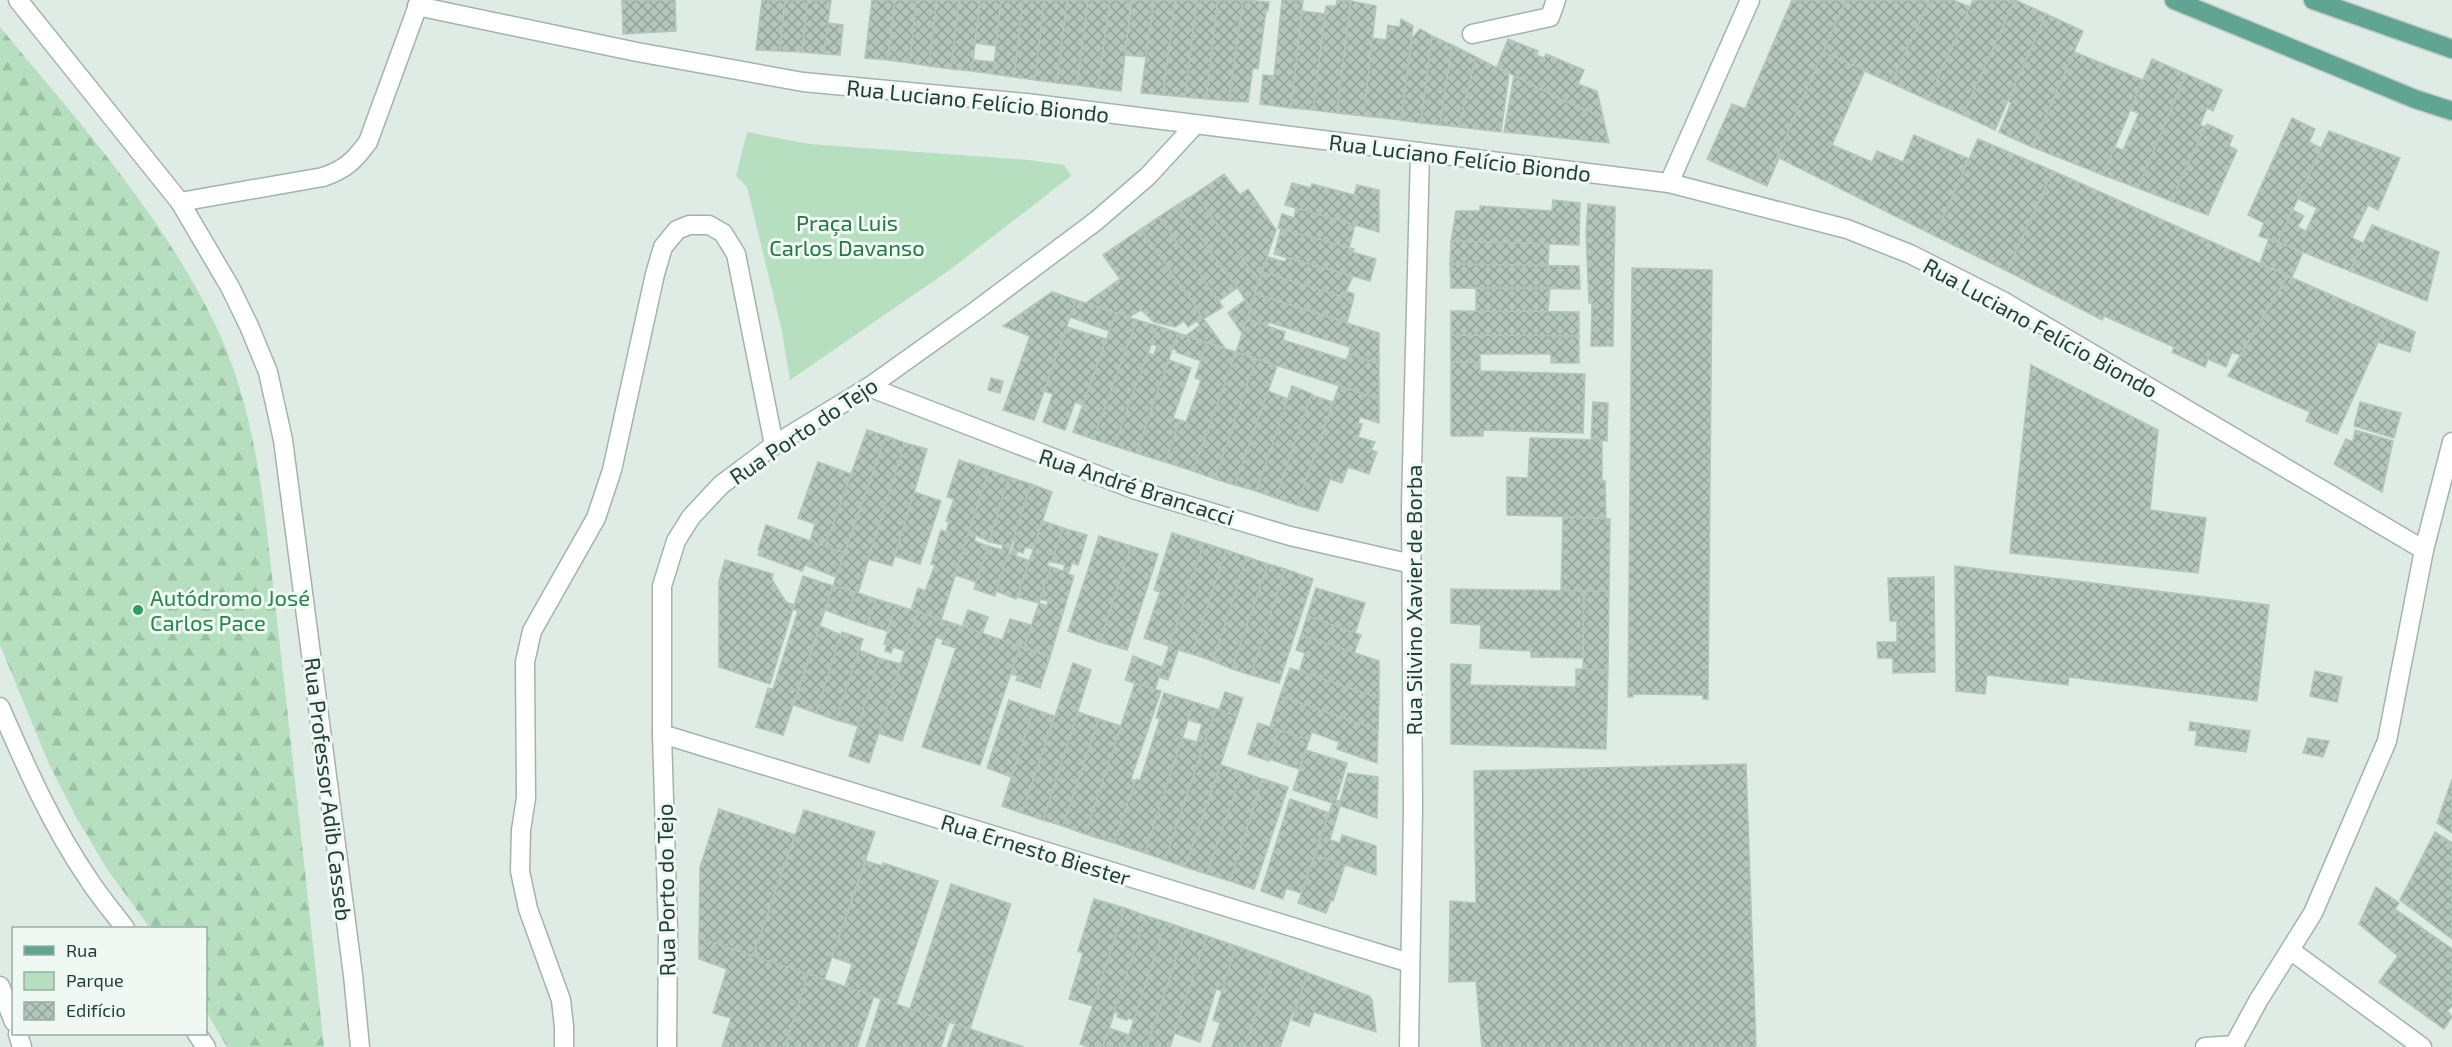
<svg xmlns="http://www.w3.org/2000/svg" width="2452" height="1047" viewBox="0 0 2452 1047" font-family="'Exo 2',sans-serif">
	<style>
		.green { fill: #b5dfbf }
		.forest { fill: url(#forest-firs) }
		.building { fill: url(#building-cross-hatch); stroke: #b1c6bc; stroke-width: 1.5 }
		.lines { fill: none; stroke-linecap: round; stroke-linejoin: round }
		.service-casing { stroke: #a1b4ac; stroke-width: 21 }
		.minor-casing { stroke: #a1b4ac; stroke-width: 21 }
		.tertiary-casing { stroke: #a1b4ac; stroke-width: 21 }
		.primary-casing { stroke: #c0c9c6; stroke-width: 21 }
		.service { stroke: #fff; stroke-width: 18 }
		.minor { stroke: #fff; stroke-width: 18 }
		.tertiary { stroke: #fff; stroke-width: 18 }
		.primary { stroke: #5fa591; stroke-width: 18 }
		.leisure-dot { fill: #2e9e5b; stroke: #eff8f3; stroke-width: 2 }
		.labels { text-anchor: middle; dominant-baseline: central; stroke-width: 6; stroke-linejoin: round; paint-order: stroke }
		.street-label { font-size: 22px; fill: #1e3d34; stroke: #eff8f3 }
		.park-label { font-size: 22px; fill: #257743; stroke: #eff8f3 }
		.leisure-label { font-size: 22px; fill: #27864d; stroke: #eff8f3; text-anchor: start }
	</style>
	<defs>
		<pattern id="forest-firs" width="22" height="20" patternUnits="userSpaceOnUse" patternTransform="scale(1.5)"><rect width="22" height="20" fill="#b5dfbf"/><path d="M5 1l3.5 6h-7zM16 11l3.5 6h-7z" fill="#9bc0a5"/></pattern>
		<pattern id="building-cross-hatch" width="8" height="8" patternUnits="userSpaceOnUse" patternTransform="scale(1.5)"><rect width="8" height="8" fill="#b4c6be"/><path d="M0 0l8 8M0 8l8-8" fill="none" stroke="#92a29b"/></pattern>
	</defs>
	<rect width="100%" height="100%" fill="#dfece5"/>
	<polygon class="green" points="747,132 809,144 1029,160 1064,165 1071,176 951,269 790,380 782,331 747,187 736,176"/>
	<path class="forest" d="M 0,27 C 77,120 161,213 214,322 C 261,418 265,525 278,629 C 294,768 309,908 324,1047 L 227,1047 L 206,1011 L 206,928 L 150,928 L 107,869 L 75,815 L 49,764 L 0,645 Z"/>
	<g class="building">
		<polygon points="622,0 675,0 676,31 623,34"/>
		<polygon points="762,0 785,0 780,51 756,50"/>
		<polygon points="785,0 808,0 802,52 780,51"/>
		<polygon points="808,0 831,0 824,54 802,52"/>
		<polygon points="872,0 895,0 888,60 865,58"/>
		<polygon points="895,0 916,0 910,63 888,60"/>
		<polygon points="916,0 937,0 929,66 910,63"/>
		<polygon points="937,0 959,0 951,69 929,66"/>
		<polygon points="959,0 980,0 972,71 951,69"/>
		<polygon points="980,0 1001,0 996,46 975,43"/>
		<polygon points="1001,0 1023,0 1014,77 993,74"/>
		<polygon points="1023,0 1044,0 1035,80 1014,77"/>
		<polygon points="1044,0 1067,0 1057,83 1035,80"/>
		<polygon points="1067,0 1088,0 1077,85 1057,83"/>
		<polygon points="1088,0 1110,0 1098,88 1077,85"/>
		<polygon points="1110,0 1131,0 1121,91 1098,88"/>
		<polygon points="1132,0 1154,0 1146,57 1125,55"/>
		<polygon points="1154,0 1175,0 1163,95 1141,93"/>
		<polygon points="1175,0 1197,0 1185,97 1163,95"/>
		<polygon points="1197,0 1218,0 1206,99 1185,97"/>
		<polygon points="1218,0 1243,0 1229,101 1206,99"/>
		<polygon points="1243,0 1269,2 1268,11 1266,11 1258,69 1253,68 1248,102 1229,101"/>
		<polygon points="1282,0 1303,0 1291,108 1260,104 1263,75 1274,76"/>
		<polygon points="1337,0 1351,1 1337,113 1313,110 1326,6 1336,6"/>
		<polygon points="1792,0 1846,0 1767,186 1707,159 1732,104 1745,109"/>
		<polygon points="1846,0 1930,0 1891,83 1823,52"/>
		<polygon points="1930,0 1953,0 1970,7 1928,100 1891,83"/>
		<polygon points="1973,0 2015,0 1963,115 1928,100"/>
		<polygon points="2015,0 2046,14 1995,130 1963,115"/>
		<polygon points="1351,1 1376,6 1364,116 1337,113"/>
		<polygon points="1302,11 1325,14 1313,110 1291,108"/>
		<polygon points="2046,14 2083,31 2032,147 1999,132 2011,103 2008,101"/>
		<polygon points="1401,19 1413,26 1401,120 1364,116 1372,38 1386,40 1388,25 1400,27"/>
		<polygon points="828,23 843,25 840,55 824,54"/>
		<polygon points="1420,29 1432,36 1421,123 1401,120 1412,38"/>
		<polygon points="1432,36 1452,45 1440,125 1421,123"/>
		<polygon points="1508,39 1538,51 1536,55 1544,58 1546,54 1584,70 1578,84 1597,91 1603,117 1569,103 1497,67"/>
		<polygon points="1452,45 1476,57 1459,127 1440,125"/>
		<polygon points="1823,52 1865,70 1832,145 1872,162 1877,151 1903,162 1914,135 1969,159 1935,236 1777,157"/>
		<polygon points="2074,52 2143,80 2103,175 2032,147"/>
		<polygon points="1476,57 1509,74 1501,132 1459,127"/>
		<polygon points="2152,59 2186,74 2138,188 2103,175 2115,147 2123,150 2139,113 2130,110"/>
		<polygon points="973,60 994,62 993,74 972,71"/>
		<polygon points="2186,74 2222,90 2213,111 2207,108 2200,125 2205,127 2171,201 2138,188"/>
		<polygon points="1514,76 1569,103 1603,117 1609,143 1504,132"/>
		<polygon points="2292,118 2315,129 2309,142 2321,148 2278,242 2259,236 2264,223 2248,215"/>
		<polygon points="2207,124 2233,136 2229,146 2237,150 2208,215 2171,201"/>
		<polygon points="2329,131 2400,158 2378,210 2368,205 2352,238 2363,243 2350,271 2278,242 2293,210 2304,216 2297,227 2306,231 2317,208 2298,199"/>
		<polygon points="1978,139 2053,171 2007,271 1935,236"/>
		<polygon points="2053,171 2288,276 2240,355 2232,352 2226,367 2208,359 2205,367 2172,352 2174,347 2104,316 2102,320 2007,271"/>
		<polygon points="1224,174 1240,195 1248,189 1276,230 1259,281 1195,194"/>
		<polygon points="1292,183 1311,188 1312,184 1354,195 1357,185 1379,190 1379,232 1285,205"/>
		<polygon points="1195,194 1259,281 1251,307 1177,205"/>
		<polygon points="1553,200 1580,203 1579,245 1451,241 1456,211 1480,211 1480,206 1552,211"/>
		<polygon points="1588,204 1615,207 1613,346 1591,346 1592,303 1589,303 1586,234"/>
		<polygon points="1177,205 1237,288 1219,301 1159,217"/>
		<polygon points="1296,208 1355,225 1349,248 1278,228 1282,214 1294,218"/>
		<polygon points="1159,217 1223,307 1205,318 1203,318 1141,229"/>
		<polygon points="2372,225 2439,252 2427,301 2350,271"/>
		<polygon points="1141,229 1203,318 1225,348 1186,336 1200,325 1197,321 1188,327 1184,321 1175,327 1154,322 1141,310 1129,317 1086,303 1120,279 1103,255"/>
		<polygon points="1281,229 1354,249 1352,252 1376,259 1370,281 1274,254"/>
		<polygon points="2269,239 2303,252 2292,277 2260,263"/>
		<polygon points="1451,241 1549,244 1548,266 1450,264"/>
		<polygon points="1268,257 1285,262 1287,258 1353,276 1346,291 1354,294 1353,300 1262,272"/>
		<polygon points="1450,264 1579,266 1580,289 1451,288"/>
		<polygon points="1632,268 1712,270 1708,699 1703,699 1703,695 1633,694 1633,697 1628,697"/>
		<polygon points="1262,272 1353,300 1347,322 1255,294"/>
		<polygon points="2288,276 2388,320 2337,434 2306,421 2310,412 2228,376"/>
		<polygon points="1476,288 1550,288 1548,311 1476,312"/>
		<polygon points="1052,292 1076,300 1034,420 1003,410 1030,336 1003,326"/>
		<polygon points="1255,294 1379,333 1379,364 1349,354 1350,347 1268,322 1267,326 1247,319"/>
		<polygon points="1076,300 1116,313 1109,331 1070,317"/>
		<polygon points="1245,300 1251,307 1242,333 1228,313"/>
		<polygon points="1451,311 1579,312 1579,336 1451,335"/>
		<polygon points="1116,313 1137,320 1093,439 1073,432"/>
		<polygon points="1247,319 1285,332 1283,340 1346,360 1349,354 1379,364 1379,399 1236,352"/>
		<polygon points="1137,320 1158,326 1114,446 1093,439"/>
		<polygon points="2388,320 2415,332 2410,352 2378,342"/>
		<polygon points="1158,326 1178,333 1136,453 1114,446 1148,353 1154,355 1157,346 1151,344"/>
		<polygon points="1067,327 1106,339 1083,405 1075,402 1065,430 1043,422 1053,394 1044,391"/>
		<polygon points="1178,333 1207,343 1201,361 1176,352 1177,350 1172,349"/>
		<polygon points="1451,335 1579,336 1579,363 1551,363 1551,354 1480,354 1480,362 1451,362"/>
		<polygon points="1207,343 1236,352 1193,471 1165,462 1180,420 1186,422 1201,380 1195,378"/>
		<polygon points="1236,352 1256,359 1215,479 1193,471"/>
		<polygon points="1256,359 1277,366 1235,485 1215,479"/>
		<polygon points="1169,360 1191,368 1173,418 1180,420 1165,462 1136,453"/>
		<polygon points="1451,362 1480,362 1480,371 1585,374 1583,433 1483,430 1483,436 1451,436"/>
		<polygon points="2031,365 2158,430 2150,510 2206,518 2198,573 2010,553"/>
		<polygon points="991,378 1003,381 1000,393 988,390"/>
		<polygon points="1292,386 1312,394 1276,498 1256,491"/>
		<polygon points="1339,386 1379,399 1379,423 1360,417 1358,423 1362,424 1358,437 1375,442 1371,450 1377,452 1369,474 1348,467 1342,483 1330,479 1318,511 1297,505"/>
		<polygon points="1268,391 1288,399 1256,491 1235,485"/>
		<polygon points="1311,395 1333,402 1297,505 1276,498"/>
		<polygon points="1593,402 1608,403 1607,441 1591,440"/>
		<polygon points="2360,402 2401,413 2394,438 2354,426"/>
		<polygon points="867,430 886,436 844,553 825,546"/>
		<polygon points="2355,430 2393,441 2382,492 2334,464 2346,439 2353,442"/>
		<polygon points="886,436 905,443 858,593 833,586"/>
		<polygon points="1530,438 1602,440 1602,481 1605,481 1606,518 1507,515 1507,477 1528,478"/>
		<polygon points="905,443 927,449 892,566 868,559"/>
		<polygon points="959,460 989,470 941,620 911,610 918,588 925,591 935,565 931,564 941,530 946,532 949,522 946,521 954,499 947,497"/>
		<polygon points="818,462 851,474 825,546 810,541 815,524 798,518"/>
		<polygon points="989,470 1009,477 989,542 976,535 974,541 988,546 976,582 955,575"/>
		<polygon points="1009,477 1031,484 995,596 974,589 988,546 1002,550 1003,545 989,542"/>
		<polygon points="1031,484 1052,492 1033,549 1025,547 1023,553 1017,551 1016,556 1030,561 1016,599 996,591 1008,554 1011,554 1015,541 1013,540"/>
		<polygon points="914,492 941,501 920,564 895,556"/>
		<polygon points="1563,517 1610,519 1609,591 1561,591"/>
		<polygon points="1043,521 1063,528 1052,562 1049,561 1047,566 1051,567 1039,603 1017,597"/>
		<polygon points="766,525 844,553 836,577 805,565 802,571 758,555 760,550 758,550"/>
		<polygon points="1063,528 1087,535 1078,565 1072,563 1068,574 1074,576 1050,657 1024,647 1039,603 1047,606 1048,601 1040,599 1051,567 1063,571 1065,565 1052,562"/>
		<polygon points="1172,533 1204,543 1169,646 1144,638 1160,592 1154,590"/>
		<polygon points="1099,536 1131,546 1100,642 1068,631"/>
		<polygon points="1204,543 1226,550 1192,654 1178,650 1168,680 1159,677"/>
		<polygon points="1131,546 1158,554 1127,650 1100,642"/>
		<polygon points="1226,550 1247,557 1213,661 1192,654"/>
		<polygon points="1247,557 1268,564 1232,669 1213,661"/>
		<polygon points="725,560 773,574 772,580 786,602 794,605 770,684 719,667 719,581"/>
		<polygon points="1268,564 1285,569 1251,675 1232,669"/>
		<polygon points="1955,566 2269,605 2257,701 2069,677 2068,685 1987,675 1985,694 1956,691"/>
		<polygon points="1285,569 1313,579 1279,683 1251,675"/>
		<polygon points="803,576 833,586 783,735 756,727 768,688 773,689 798,611 793,609"/>
		<polygon points="1934,577 1935,672 1893,673 1893,658 1878,658 1877,642 1897,642 1897,621 1890,621 1888,578"/>
		<polygon points="833,586 855,592 847,618 825,610"/>
		<polygon points="1316,588 1365,603 1355,633 1307,616"/>
		<polygon points="1451,589 1584,591 1583,658 1531,657 1531,651 1480,648 1481,625 1451,623"/>
		<polygon points="1584,591 1609,591 1608,670 1583,669"/>
		<polygon points="855,592 876,599 867,625 847,618"/>
		<polygon points="876,599 896,605 887,631 867,625"/>
		<polygon points="896,605 918,612 905,651 893,647 891,653 885,651 887,645 884,644"/>
		<polygon points="968,610 988,617 982,634 962,627"/>
		<polygon points="918,612 949,622 943,640 936,637 902,741 878,733"/>
		<polygon points="1307,616 1361,635 1354,653 1301,635"/>
		<polygon points="1010,619 1031,625 1024,647 1002,641"/>
		<polygon points="949,622 1020,646 980,765 922,747 956,648 942,644"/>
		<polygon points="820,626 841,635 816,713 794,705"/>
		<polygon points="842,632 863,639 836,720 816,713"/>
		<polygon points="1301,635 1379,661 1379,698 1299,672 1305,653 1296,650"/>
		<polygon points="1020,646 1050,657 1040,688 1016,680 1018,676 1011,674"/>
		<polygon points="859,650 879,658 858,726 836,720"/>
		<polygon points="1133,656 1162,667 1155,690 1125,680"/>
		<polygon points="879,658 901,664 869,763 849,756"/>
		<polygon points="1073,663 1091,670 1043,820 1022,813"/>
		<polygon points="1451,664 1471,665 1470,685 1576,687 1576,669 1608,670 1606,749 1451,744"/>
		<polygon points="1290,668 1379,698 1378,730 1280,696"/>
		<polygon points="2315,671 2342,677 2337,702 2310,696"/>
		<polygon points="1135,683 1161,691 1131,779 1135,781 1114,843 1085,834"/>
		<polygon points="1225,692 1243,698 1237,716 1219,710"/>
		<polygon points="1164,693 1194,702 1145,853 1114,843 1136,779 1140,780 1160,719 1156,718"/>
		<polygon points="1280,696 1378,730 1377,763 1337,749 1339,742 1312,732 1309,740 1270,727"/>
		<polygon points="1009,700 1034,709 1011,777 987,768"/>
		<polygon points="1194,702 1216,709 1165,860 1145,853 1182,738 1197,742 1202,724 1188,720"/>
		<polygon points="1034,709 1054,716 1022,813 1002,806"/>
		<polygon points="1216,709 1237,716 1185,867 1165,860"/>
		<polygon points="1078,712 1099,719 1063,826 1043,820"/>
		<polygon points="1099,719 1121,726 1085,834 1063,826"/>
		<polygon points="2190,722 2250,731 2246,752 2195,745 2197,731 2189,730"/>
		<polygon points="1258,723 1279,730 1269,761 1248,754"/>
		<polygon points="1279,730 1309,740 1299,769 1269,759"/>
		<polygon points="2308,738 2329,741 2323,757 2303,753"/>
		<polygon points="1306,750 1347,763 1336,800 1340,801 1348,773 1378,777 1377,818 1293,790"/>
		<polygon points="1746,764 1756,1047 1482,1047 1476,981 1449,982 1450,901 1476,903 1474,771"/>
		<polygon points="1221,765 1242,772 1207,874 1185,867"/>
		<polygon points="1242,772 1262,779 1230,881 1207,874"/>
		<polygon points="1263,779 1288,787 1254,889 1230,881"/>
		<polygon points="2452,779 2452,833 2437,823"/>
		<polygon points="1290,799 1329,813 1301,893 1286,888 1283,899 1261,891"/>
		<polygon points="1332,804 1340,806 1330,840 1340,843 1342,835 1376,846 1376,875 1315,855"/>
		<polygon points="719,809 795,835 753,956 699,938 700,867"/>
		<polygon points="804,810 875,832 824,980 753,956"/>
		<polygon points="2435,832 2452,843 2452,939 2400,900"/>
		<polygon points="1315,855 1345,865 1333,901 1331,900 1326,913 1298,903"/>
		<polygon points="866,861 882,866 883,863 938,881 896,1004 845,987 852,964 832,957"/>
		<polygon points="951,884 1011,904 970,1029 910,1009"/>
		<polygon points="2376,887 2399,903 2395,909 2452,949 2452,1006 2447,1011 2452,1017 2444,1029 2379,982 2398,956 2359,924"/>
		<polygon points="1094,899 1125,908 1093,1006 1069,999 1083,953 1078,951"/>
		<polygon points="1125,908 1146,916 1103,1047 1088,1047 1080,1044"/>
		<polygon points="1146,916 1166,922 1134,1020 1128,1018 1127,1020 1117,1017 1118,1013 1114,1012"/>
		<polygon points="1166,922 1186,929 1146,1047 1125,1047"/>
		<polygon points="1186,929 1207,936 1170,1047 1147,1047"/>
		<polygon points="1207,936 1236,946 1222,991 1216,989 1200,1042 1174,1033"/>
		<polygon points="699,938 808,974 785,1047 722,1047 731,1018 713,1013 727,969 699,959"/>
		<polygon points="1236,946 1275,960 1245,1047 1212,1047 1220,1023 1213,1020"/>
		<polygon points="1275,960 1308,973 1295,1012 1293,1011 1280,1047 1245,1047"/>
		<polygon points="1308,973 1369,996 1372,1000 1376,1032 1314,1012 1309,1026 1292,1020"/>
		<polygon points="808,974 874,996 857,1047 785,1047"/>
		<polygon points="881,999 949,1022 941,1047 866,1047"/>
		<polygon points="955,1024 1024,1047 947,1047"/>
		<polygon points="1109,1028 1129,1035 1125,1047 1103,1047"/>
	</g>
	<g class="lines">
		<defs>
			<g id="service">
				<polyline points="1472,34 1550,17 1556,0"/>
				<path d="M 0,707 C 26,767 52,826 89,880 C 100,897 113,912 125,928"/>
				<polyline points="0,986 14,1022"/>
				<polyline points="18,1034 22,1047"/>
				<polyline points="197,1034 206,1047"/>
				<polyline points="564,1047 564,1027 561,1000 528,909 520,871 521,830 526,798 525,662 532,631 596,518 612,470 655,274 663,247 677,230 689,225 709,225 723,233 736,254 774,445"/>
				<polyline points="2205,1047 2235,1045"/>
			</g>
			<g id="minor">
				<polyline points="18,0 180,202 230,287 249,326 268,372 283,440 353,975 360,1047"/>
				<polyline points="417,6 637,52 803,82 1026,103 1669,183 1847,229 1910,254 2003,301 2424,550"/>
				<polyline points="1669,183 1750,0"/>
				<path d="M 180,202 L 323,177 C 346,169 354,161 368,142 L 420,0"/>
				<polyline points="869,387 1136,490 1290,536 1412,564"/>
				<polyline points="662,734 1410,963"/>
				<polyline points="2290,950 2422,1047"/>
				<polyline points="667,1047 668,932 662,734 662,586 676,541 691,517 721,485 774,445 869,387 977,310 1096,221 1148,176 1195,125"/>
				<polyline points="1409,1047 1413,809 1411,506 1420,152"/>
			</g>
			<polyline id="tertiary" points="2233,1047 2258,1001 2313,913 2387,741 2424,550 2452,442"/>
			<g id="primary">
				<polyline points="2174,0 2415,99 2452,111"/>
				<polyline points="2313,0 2452,49"/>
			</g>
		</defs>
		<use href="#service" class="service-casing"/>
		<use href="#minor" class="minor-casing"/>
		<use href="#tertiary" class="tertiary-casing"/>
		<use href="#primary" class="primary-casing"/>
		<use href="#service" class="service"/>
		<use href="#minor" class="minor"/>
		<use href="#tertiary" class="tertiary"/>
		<use href="#primary" class="primary"/>
	</g>
	<circle class="leisure-dot" cx="138" cy="610" r="6"/>
	<g class="labels">
		<g class="street-label">
			<text transform="translate(978 100) rotate(6)">Rua Luciano Felício Biondo</text>
			<text transform="translate(1460 157) rotate(7)">Rua Luciano Felício Biondo</text>
			<text transform="translate(2041 327) rotate(29)">Rua Luciano Felício Biondo</text>
			<text transform="translate(803 430) rotate(-34)">Rua Porto do Tejo</text>
			<text transform="translate(1137 486) rotate(18)">Rua André Brancacci</text>
			<text transform="translate(1413 600) rotate(-90)">Rua Silvino Xavier de Borba</text>
			<text transform="translate(329 789) rotate(83)">Rua Professor Adib Casseb</text>
			<text transform="translate(1036 849) rotate(17)">Rua Ernesto Biester</text>
			<text transform="translate(665 890) rotate(-91)">Rua Porto do Tejo</text>
		</g>
		<g class="park-label">
			<text x="847" y="222">Praça Luis<tspan x="847" dy="25">Carlos Davanso</tspan></text>
		</g>
		<g class="leisure-label">
			<text x="150" y="597">Autódromo José<tspan x="150" dy="25">Carlos Pace</tspan></text>
		</g>
	</g>
	<rect x="12" y="927" width="195" height="108" fill="#eff8f3" stroke="#9bada7" stroke-width="1.5"/>
	<rect x="24" y="946" width="30" height="9" fill="#5fa591" stroke="#9bada7" stroke-width="1.5"/>
	<text x="66" y="957" font-size="18" fill="#1e3d34">Rua</text>
	<rect x="24" y="972" width="30" height="18" fill="#b5dfbf" stroke="#9bada7" stroke-width="1.5"/>
	<text x="66" y="987" font-size="18" fill="#1e3d34">Parque</text>
	<rect x="24" y="1002" width="30" height="18" fill="url(#building-cross-hatch)" stroke="#9bada7" stroke-width="1.5"/>
	<text x="66" y="1017" font-size="18" fill="#1e3d34">Edifício</text>
</svg>
